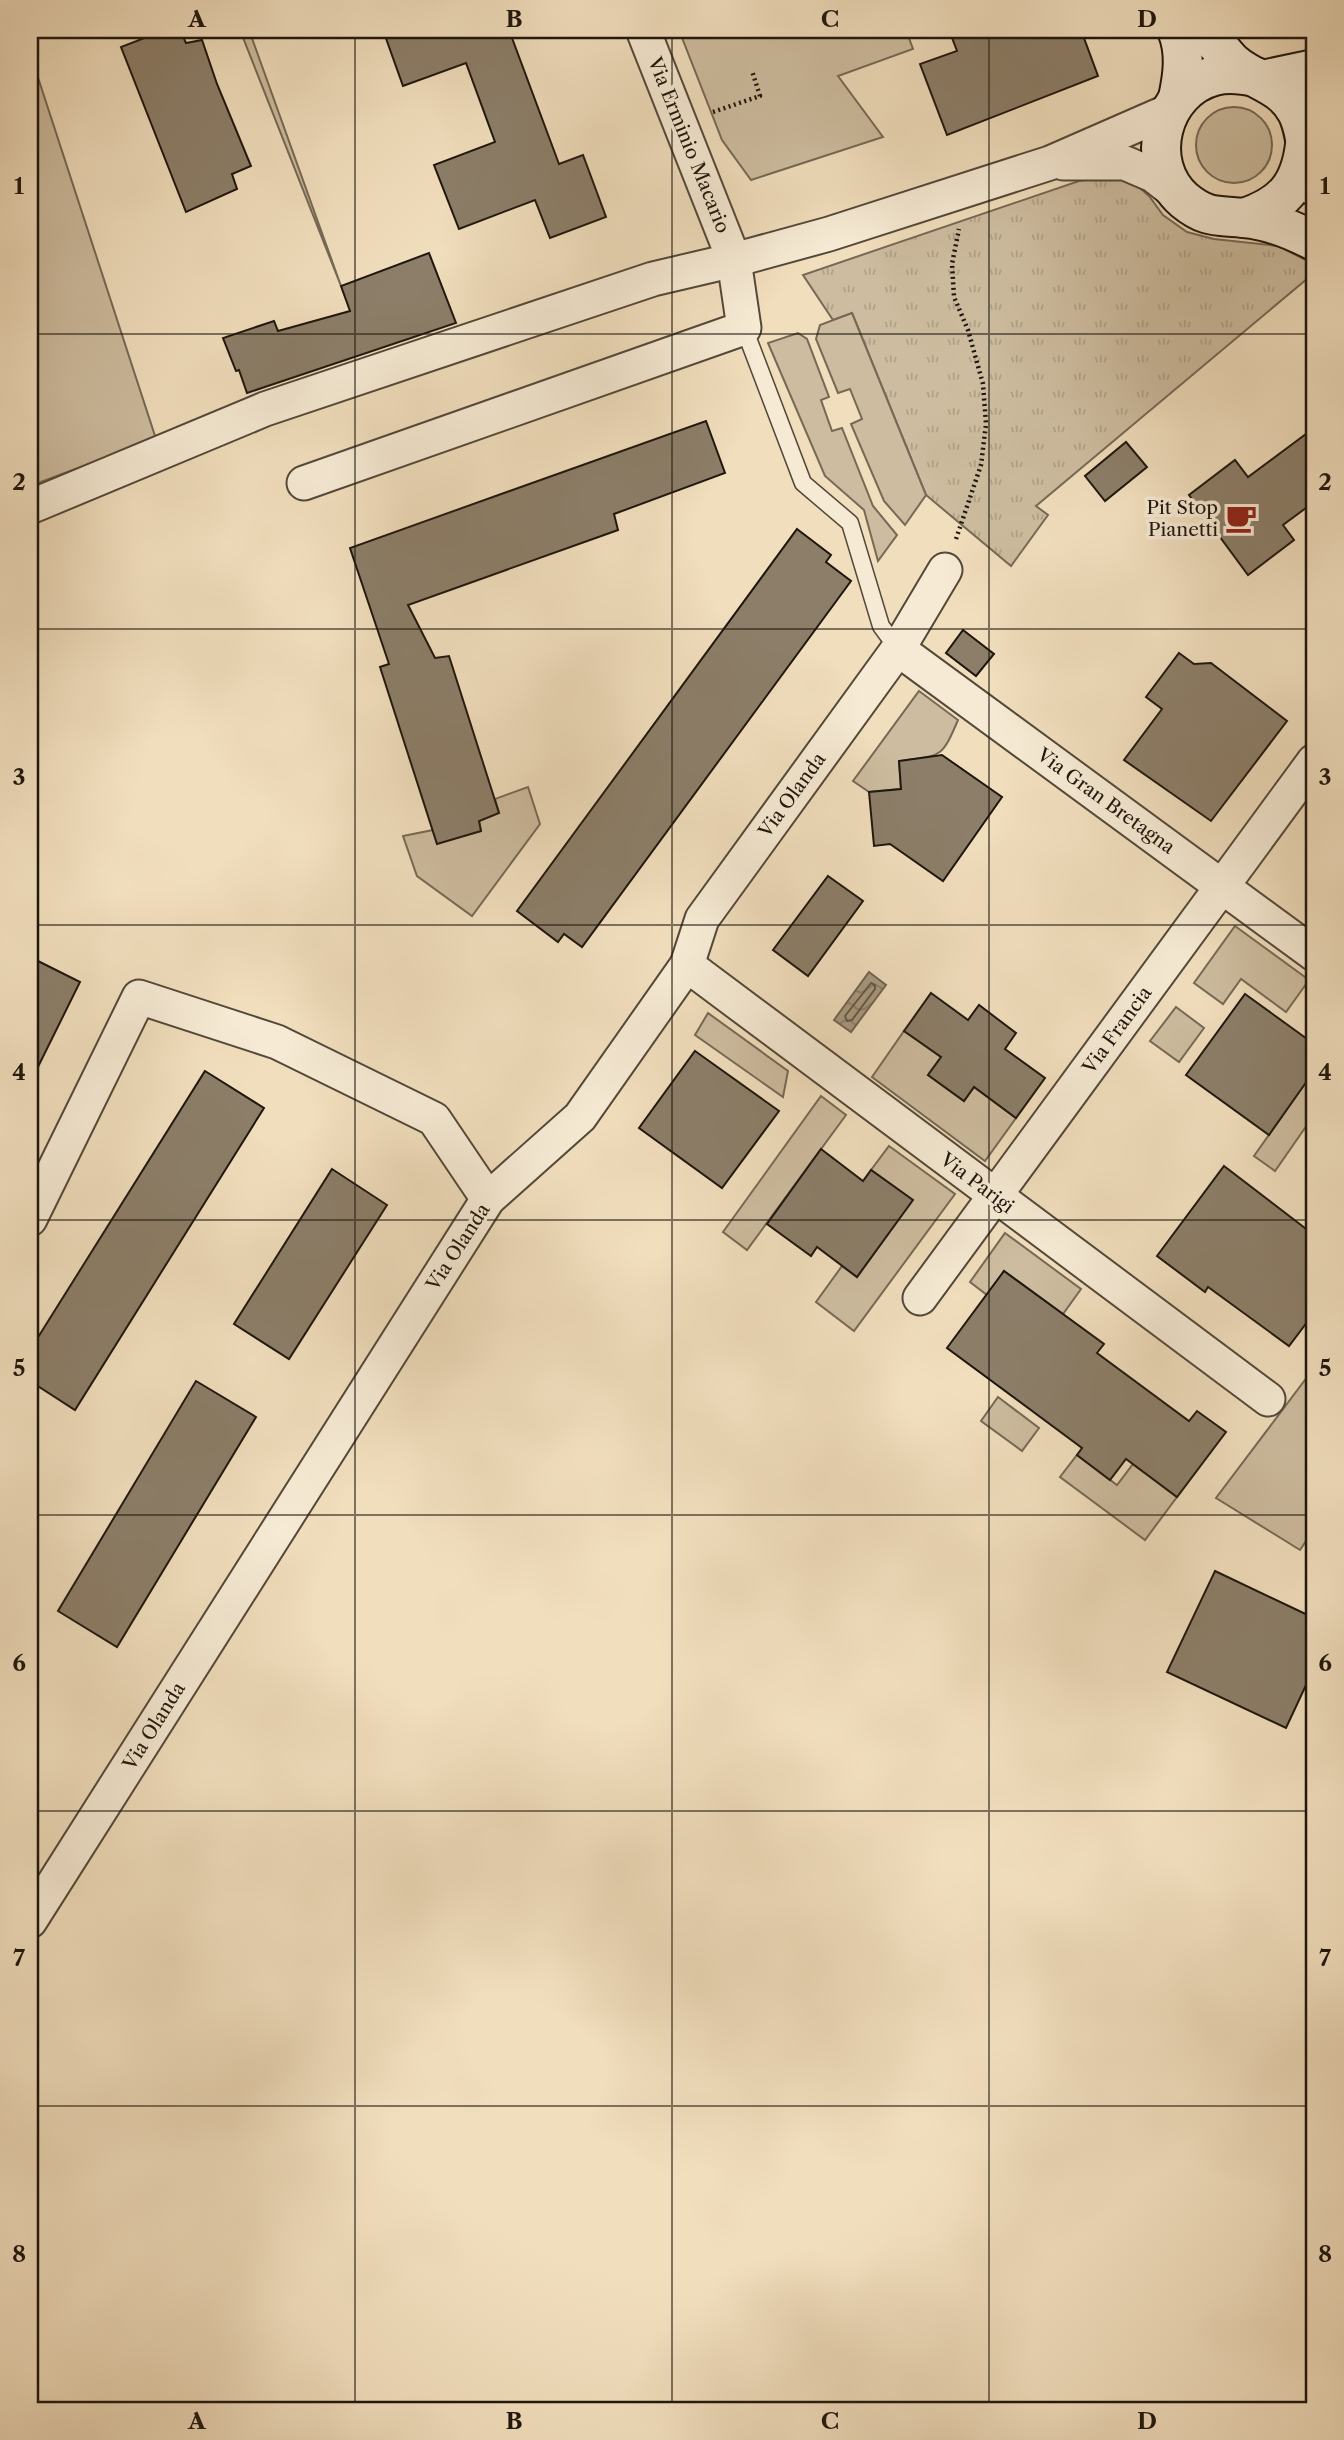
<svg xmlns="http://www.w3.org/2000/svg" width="1344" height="2440" viewBox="0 0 1344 2440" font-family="'Libre Caslon Text',serif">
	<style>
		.grass { fill: url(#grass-tufts); stroke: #766956; stroke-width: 2 }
		.garden { fill: #cdbc9f; stroke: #766956; stroke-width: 2 }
		.water { fill: url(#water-waves); stroke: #716553; stroke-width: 2 }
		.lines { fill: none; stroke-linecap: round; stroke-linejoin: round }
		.shore { stroke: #645847; stroke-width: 2 }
		.building { fill: #8c7e69; stroke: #1e160d; stroke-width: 2 }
		.service-casing { stroke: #534839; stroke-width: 19 }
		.minor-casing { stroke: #534839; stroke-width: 37 }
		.secondary-casing { stroke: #1e160d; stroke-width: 42 }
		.path { stroke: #1e160d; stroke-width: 4.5; stroke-dasharray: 2 3.5; stroke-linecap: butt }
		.service { stroke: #f6ead4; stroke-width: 16 }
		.minor { stroke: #f6ead4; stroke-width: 33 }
		.secondary { stroke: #f6ead4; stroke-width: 38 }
		.grid { fill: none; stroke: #1e160d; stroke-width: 2; stroke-opacity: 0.55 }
		.labels { text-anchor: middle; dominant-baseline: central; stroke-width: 7; stroke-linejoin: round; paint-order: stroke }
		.street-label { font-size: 19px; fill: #1e160d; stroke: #f6ead4 }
		.poi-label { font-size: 19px; fill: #1e160d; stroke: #f6ead4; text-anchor: end }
		.neatline { fill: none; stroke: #1e160d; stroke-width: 2.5 }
		.grid-label { font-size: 23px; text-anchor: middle; font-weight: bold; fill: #1e160d }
	</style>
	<defs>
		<pattern id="grass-tufts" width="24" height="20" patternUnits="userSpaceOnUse" patternTransform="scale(1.75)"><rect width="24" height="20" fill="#cdbc9f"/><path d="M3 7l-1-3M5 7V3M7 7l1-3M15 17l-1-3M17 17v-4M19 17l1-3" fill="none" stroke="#b0a188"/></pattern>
		<pattern id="water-waves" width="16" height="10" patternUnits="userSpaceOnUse" patternTransform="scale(1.75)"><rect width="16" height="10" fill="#a99a81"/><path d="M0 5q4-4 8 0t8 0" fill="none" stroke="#897d68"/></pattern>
	</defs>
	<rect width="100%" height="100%" fill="#f1debd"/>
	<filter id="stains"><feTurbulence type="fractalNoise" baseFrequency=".00286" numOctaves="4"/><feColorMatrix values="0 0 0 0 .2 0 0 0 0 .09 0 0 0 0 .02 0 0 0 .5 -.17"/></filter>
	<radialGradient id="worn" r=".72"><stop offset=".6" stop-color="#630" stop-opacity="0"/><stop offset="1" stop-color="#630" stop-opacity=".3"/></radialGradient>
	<polygon class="grass" points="1107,176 1132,181 1149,196 1163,215 1187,232 1214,239 1278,246 1314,264 1314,273 1036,506 1048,515 1011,566 926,495 852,313 833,320 803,275 1079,181"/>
	<g class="garden">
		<polygon points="240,30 249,30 341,286"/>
		<polygon points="679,30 906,30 913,49 838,76 883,137 751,180 722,140"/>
		<polygon points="30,53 156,439 30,486"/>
		<circle cx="1234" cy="145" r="38"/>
		<polygon points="852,313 926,495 905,525 884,501 851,424 862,419 850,389 838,393 816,339 820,325"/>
		<polygon points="798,333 807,339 829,397 821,400 832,431 842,428 873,506 897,535 878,561 864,510 825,476 768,343"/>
		<path d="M 919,691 L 958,720 C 941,760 941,755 899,761 L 901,789 L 869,792 L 853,781 Z"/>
		<polygon points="528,787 540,824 472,916 417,876 403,836 433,830 437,843 481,831 479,821 499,813 495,799"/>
		<polygon points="1235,926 1309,980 1286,1012 1241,979 1223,1004 1194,983"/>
		<polygon points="1176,1007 1204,1028 1179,1062 1150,1041"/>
		<polygon points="708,1013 788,1071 783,1097 695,1035"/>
		<polygon points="904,1031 941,1057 928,1075 964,1101 974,1087 1016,1118 985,1161 872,1077"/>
		<polygon points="1314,1071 1314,1115 1275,1171 1254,1156"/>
		<polygon points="821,1096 846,1115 747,1250 723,1232"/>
		<polygon points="889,1146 955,1194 854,1331 816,1302 842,1266 857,1277 912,1200 871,1170"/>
		<polygon points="1005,1233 1081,1289 1063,1314 1004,1271 987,1295 970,1282"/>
		<polygon points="1314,1368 1314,1529 1300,1550 1216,1498"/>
		<polygon points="998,1397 1039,1428 1022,1451 981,1421"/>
		<polygon points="1077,1455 1117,1485 1133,1464 1177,1497 1145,1540 1060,1477"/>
	</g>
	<polygon class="water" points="869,972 886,985 851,1032 834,1020"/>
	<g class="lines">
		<polygon class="shore" points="871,983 875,985 875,989 852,1020 847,1021 845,1016"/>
	</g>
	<g class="building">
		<polygon points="165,30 180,30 186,43 202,40 217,84 251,166 232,174 237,189 186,212 121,47"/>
		<polygon points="383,30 509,30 559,164 583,155 606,217 550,238 535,200 459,229 434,165 495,142 466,63 403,86"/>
		<polygon points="949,30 1081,30 1098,76 947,135 920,64 957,51"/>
		<polygon points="429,253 456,323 247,393 239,370 236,371 223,338 274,321 278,331 350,311 341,286"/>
		<polygon points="706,421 725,473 614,514 618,530 408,605 435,658 449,656 499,813 479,821 481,831 437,844 380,667 389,664 350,548"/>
		<polygon points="1314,428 1314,502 1283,525 1294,540 1248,575 1189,495 1235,460 1248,477"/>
		<polygon points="1126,442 1147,467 1105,501 1085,476"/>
		<polygon points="797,529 831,555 826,562 851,581 582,947 564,934 558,942 517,911"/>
		<polygon points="963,630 994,654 976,676 946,653"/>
		<polygon points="1179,653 1194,664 1211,663 1287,721 1211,821 1124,760 1162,709 1146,697"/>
		<polygon points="942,755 1002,797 943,881 890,844 874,846 869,792 901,789 899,761"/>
		<polygon points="828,876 863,901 808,976 773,950"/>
		<polygon points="30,957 80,982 30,1083"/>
		<polygon points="931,993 968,1020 979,1005 1016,1033 1005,1049 1045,1078 1016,1118 974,1087 964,1101 928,1075 941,1057 904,1031"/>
		<polygon points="1245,994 1314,1044 1314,1071 1269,1135 1186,1075"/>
		<polygon points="695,1051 779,1111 722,1188 639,1128"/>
		<polygon points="205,1071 264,1108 75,1410 30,1381 30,1350"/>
		<polygon points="821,1149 863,1181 871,1170 913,1200 857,1277 817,1247 811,1256 767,1224"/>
		<polygon points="1224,1166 1314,1235 1314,1313 1289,1346 1208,1287 1205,1292 1157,1256"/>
		<polygon points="332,1169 387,1205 289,1359 234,1324"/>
		<polygon points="1004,1271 1104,1344 1097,1353 1189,1421 1197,1411 1226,1432 1177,1497 1126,1459 1110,1480 1077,1455 1082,1448 947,1348"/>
		<polygon points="196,1381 256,1417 117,1647 58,1611"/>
		<polygon points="1215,1571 1314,1618 1314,1668 1286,1728 1167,1672"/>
	</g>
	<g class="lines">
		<defs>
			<polyline id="service" points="744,328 803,483 850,523 881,626 898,649"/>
			<g id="minor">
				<polyline points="1063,163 1125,163 1153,175 1181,197"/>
				<polyline points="304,483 744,328 734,260 643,30"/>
				<polyline points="30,507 265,409 653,279 734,260 829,234 1050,163 1169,111"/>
				<polyline points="898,649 1314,954"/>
				<polyline points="687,965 1268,1399"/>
				<polyline points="30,1219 139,997 277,1042 434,1119 488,1199"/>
				<polyline points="920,1298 1314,761"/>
				<polyline points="30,1921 488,1199 580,1117 687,965 702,919 898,649 945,570"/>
			</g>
			<g id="secondary">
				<path d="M 1177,30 C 1186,52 1183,75 1178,98"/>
				<path d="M 1204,30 C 1214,40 1223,53 1233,63 C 1255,82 1281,83 1297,112 C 1307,132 1307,160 1311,182 L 1314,186"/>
				<path d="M 1256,77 C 1242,74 1228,72 1214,76 C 1161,90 1142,163 1184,200 C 1207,219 1217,215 1244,218 C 1268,220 1293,230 1314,241"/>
				<polyline points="1262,80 1314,69"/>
				<path d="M 1244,218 C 1283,205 1300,186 1305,145"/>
			</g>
		</defs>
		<use href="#service" class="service-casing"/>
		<use href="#minor" class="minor-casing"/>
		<use href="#secondary" class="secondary-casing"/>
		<g class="path">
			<polyline points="713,112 760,96 752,71"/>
			<polyline points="956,539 981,465 986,424 983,384 968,330 954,297 952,264 959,229"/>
		</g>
		<use href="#service" class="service"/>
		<use href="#minor" class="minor"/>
		<use href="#secondary" class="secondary"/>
	</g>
	<path class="grid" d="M 355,30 L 355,2410M 672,30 L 672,2410M 989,30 L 989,2410M 30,334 L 1314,334M 30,629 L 1314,629M 30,925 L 1314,925M 30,1220 L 1314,1220M 30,1515 L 1314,1515M 30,1811 L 1314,1811M 30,2106 L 1314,2106"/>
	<defs>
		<symbol id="cafe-bare" viewBox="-9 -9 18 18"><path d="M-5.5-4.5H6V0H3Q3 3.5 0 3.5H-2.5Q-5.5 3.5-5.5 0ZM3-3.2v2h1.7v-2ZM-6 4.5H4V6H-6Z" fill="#8f2418" stroke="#f6ead4" stroke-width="2.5" paint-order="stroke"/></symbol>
	</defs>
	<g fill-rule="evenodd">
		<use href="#cafe-bare" x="1219" y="496" width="44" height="44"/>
	</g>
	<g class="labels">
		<g class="street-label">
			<text transform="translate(689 145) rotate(68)">Via Erminio Macario</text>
			<text transform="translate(792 795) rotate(-54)">Via Olanda</text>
			<text transform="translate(1106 801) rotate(36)">Via Gran Bretagna</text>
			<text transform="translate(1117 1030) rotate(-54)">Via Francia</text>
			<text transform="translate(977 1183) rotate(37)">Via Parigi</text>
			<text transform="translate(458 1247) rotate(-57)">Via Olanda</text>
			<text transform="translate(154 1726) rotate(-58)">Via Olanda</text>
		</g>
		<g class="poi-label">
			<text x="1218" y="507">Pit Stop<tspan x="1218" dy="22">Pianetti</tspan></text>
		</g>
	</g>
	<rect width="1344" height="2440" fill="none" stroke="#f1debd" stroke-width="77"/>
	<rect x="38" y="38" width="1268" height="2364" class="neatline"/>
	<g class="grid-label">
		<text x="197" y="27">A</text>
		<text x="514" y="27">B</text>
		<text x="830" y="27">C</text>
		<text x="1147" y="27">D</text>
		<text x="19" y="194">1</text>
		<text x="1325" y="194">1</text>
		<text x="19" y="490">2</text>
		<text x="1325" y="490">2</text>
		<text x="19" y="785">3</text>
		<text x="1325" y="785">3</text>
		<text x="19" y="1080">4</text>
		<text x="1325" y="1080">4</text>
		<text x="19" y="1376">5</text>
		<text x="1325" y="1376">5</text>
		<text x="19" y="1671">6</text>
		<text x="1325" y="1671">6</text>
		<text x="19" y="1966">7</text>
		<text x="1325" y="1966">7</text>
		<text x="19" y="2262">8</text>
		<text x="1325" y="2262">8</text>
		<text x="197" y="2429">A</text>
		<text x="514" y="2429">B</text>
		<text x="830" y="2429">C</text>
		<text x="1147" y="2429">D</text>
	</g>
	<rect width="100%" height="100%" filter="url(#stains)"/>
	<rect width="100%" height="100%" fill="url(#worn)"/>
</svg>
